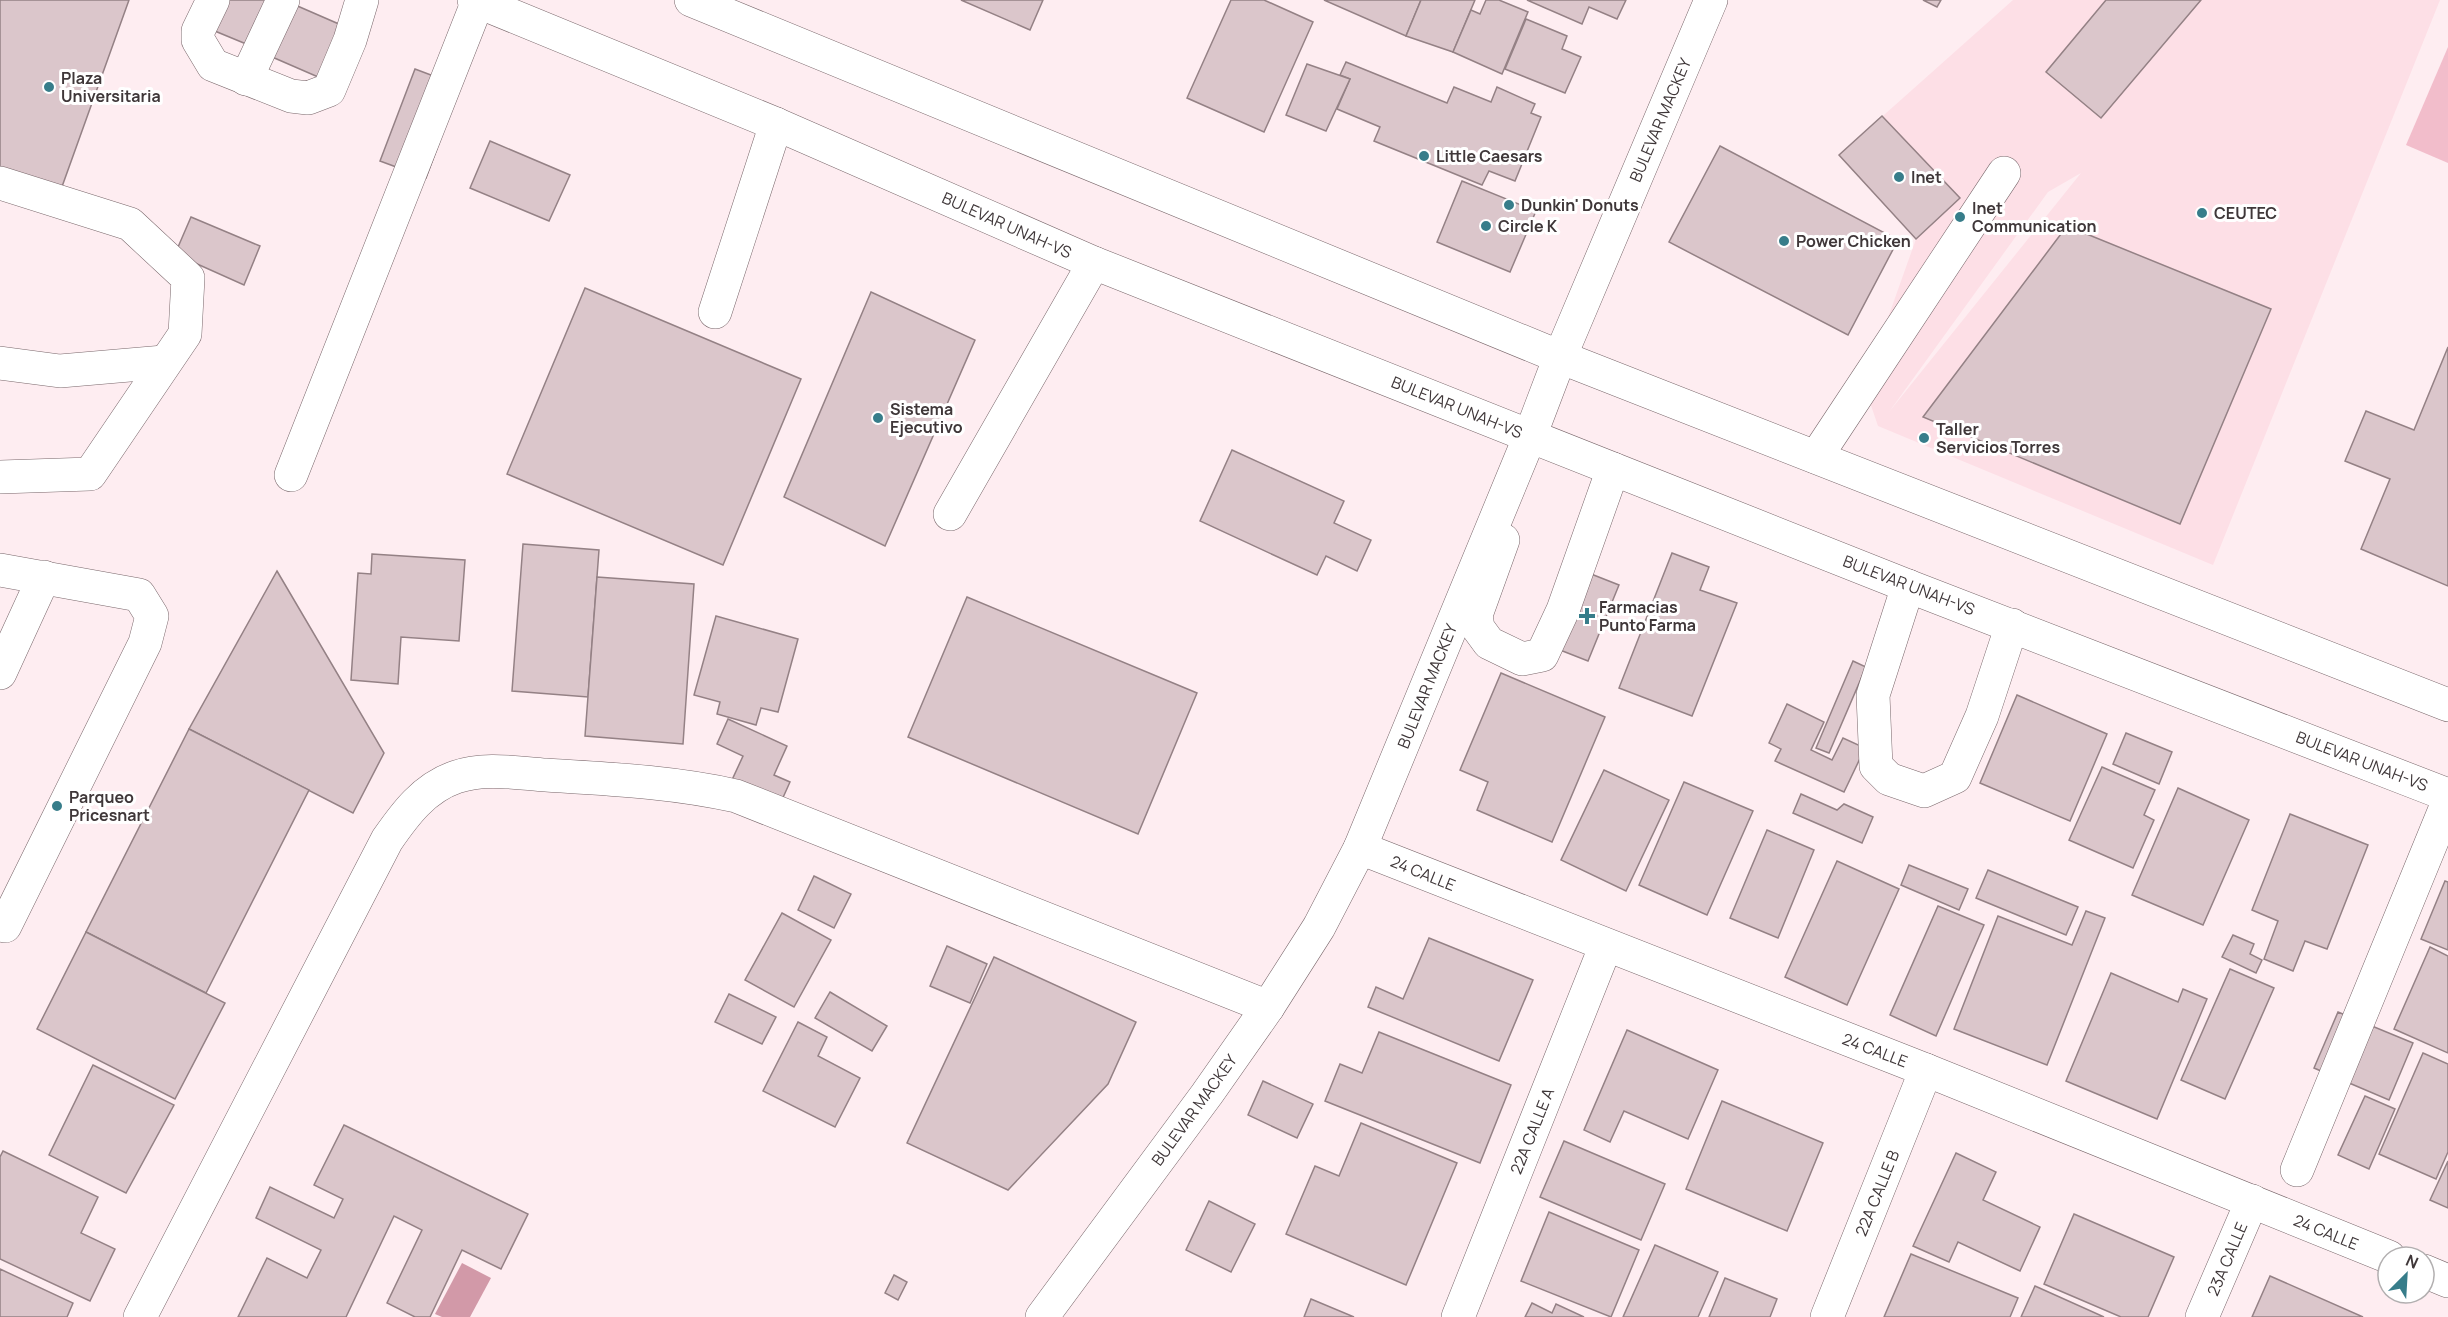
<svg xmlns="http://www.w3.org/2000/svg" width="2448" height="1317" viewBox="0 0 2448 1317" font-family="Manrope,sans-serif">
	<style>
		.built { fill: #fddfe6; fill-rule: evenodd }
		.green { fill: #f2bdcb }
		.water { fill: #d299a8 }
		.building { fill: #dbc6cb; stroke: #948185; stroke-width: 1.5 }
		.lines { fill: none; stroke-linecap: round; stroke-linejoin: round }
		.minor-casing { stroke: #79676b; stroke-width: 34 }
		.major-casing { stroke: #79676b; stroke-width: 34 }
		.minor { stroke: #fff; stroke-width: 33 }
		.major { stroke: #fff; stroke-width: 33 }
		.poi-dot { fill: #377d8a; stroke: #fff; stroke-width: 2 }
		.labels { text-anchor: middle; dominant-baseline: central; stroke-width: 6; stroke-linejoin: round; paint-order: stroke }
		.poi-label { font-size: 16px; font-weight: bold; fill: #3f3739; stroke: #fff; text-anchor: start }
		.street-label { font-size: 16px; fill: #3f3739; stroke: #fff }
	</style>
	<rect width="100%" height="100%" fill="#feedf1"/>
	<path class="built" d="M 2013,0 L 2440,0 L 2213,565 L 1878,426 L 1864,385 L 1916,239 L 1839,155 ZM 2081,173 L 1889,412 L 2048,192 Z"/>
	<polygon class="green" points="2448,47 2448,163 2406,145"/>
	<polygon class="water" points="462,1263 491,1278 470,1317 442,1317 435,1314"/>
	<g class="building">
		<polygon points="0,0 129,0 59,195 0,174"/>
		<polygon points="223,0 271,0 251,46 210,29"/>
		<polygon points="961,0 1043,0 1030,30"/>
		<polygon points="1231,0 1264,0 1313,22 1264,132 1187,98"/>
		<polygon points="1324,0 1421,0 1406,36"/>
		<polygon points="1421,0 1475,0 1453,52 1406,36"/>
		<polygon points="1486,0 1499,0 1528,12 1502,74 1453,52 1471,10 1480,14"/>
		<polygon points="1527,0 1626,0 1617,19 1589,7 1582,24"/>
		<polygon points="1923,0 1941,0 1937,7"/>
		<polygon points="2106,0 2201,0 2101,118 2046,72"/>
		<polygon points="286,1 348,28 325,80 263,53"/>
		<polygon points="1526,19 1567,36 1562,49 1581,57 1565,93 1505,69"/>
		<polygon points="1346,62 1447,103 1454,87 1491,102 1497,87 1535,104 1531,113 1541,117 1515,181 1489,171 1482,185 1374,141 1380,127 1337,109 1350,79 1340,75"/>
		<polygon points="1307,64 1350,79 1326,131 1286,115"/>
		<polygon points="415,69 460,86 426,178 380,161"/>
		<polygon points="1882,116 1960,198 1916,239 1839,155"/>
		<polygon points="490,141 570,175 549,221 470,188"/>
		<polygon points="1720,146 1898,240 1848,335 1669,242"/>
		<polygon points="1462,181 1536,211 1510,272 1437,242"/>
		<polygon points="191,217 260,246 244,285 175,254"/>
		<polygon points="2067,226 2271,309 2180,524 1923,417"/>
		<polygon points="585,288 801,379 723,565 507,474"/>
		<polygon points="871,292 975,340 885,546 784,497"/>
		<polygon points="2448,347 2448,586 2361,549 2390,479 2345,461 2366,411 2414,430"/>
		<polygon points="1232,450 1344,501 1334,523 1371,540 1357,571 1326,556 1317,575 1200,521"/>
		<polygon points="523,544 599,550 588,697 512,691"/>
		<polygon points="1672,553 1709,567 1700,590 1737,603 1692,716 1619,688"/>
		<polygon points="372,554 465,560 459,641 401,637 398,684 351,680 358,573 371,574"/>
		<polygon points="277,571 384,753 353,813 189,729"/>
		<polygon points="1586,572 1619,585 1588,661 1555,648"/>
		<polygon points="597,577 694,584 683,744 585,736"/>
		<polygon points="967,597 1197,693 1138,834 908,737"/>
		<polygon points="716,616 798,639 778,712 761,708 756,725 717,714 720,702 694,695"/>
		<polygon points="1853,661 1866,667 1829,753 1816,748"/>
		<polygon points="1501,673 1605,717 1552,842 1477,810 1488,782 1460,770"/>
		<polygon points="2017,695 2107,734 2070,821 1980,783"/>
		<polygon points="1787,704 1824,722 1811,750 1832,760 1843,738 1865,748 1844,792 1775,761 1781,749 1769,743"/>
		<polygon points="728,719 787,746 774,775 790,782 781,802 732,780 743,756 717,744"/>
		<polygon points="189,729 309,790 206,993 86,932"/>
		<polygon points="2126,733 2172,752 2159,784 2113,764"/>
		<polygon points="2102,767 2155,790 2144,815 2154,820 2133,868 2069,840"/>
		<polygon points="1604,770 1669,800 1626,891 1561,860"/>
		<polygon points="1684,782 1753,811 1707,915 1639,885"/>
		<polygon points="2178,788 2249,820 2203,925 2132,895"/>
		<polygon points="1801,794 1837,810 1844,804 1873,817 1862,843 1793,813"/>
		<polygon points="2290,814 2368,845 2327,949 2305,941 2293,971 2264,959 2278,921 2252,910"/>
		<polygon points="1767,830 1814,850 1778,938 1730,918"/>
		<polygon points="1837,861 1899,889 1847,1005 1785,977"/>
		<polygon points="1909,865 1968,889 1959,910 1901,885"/>
		<polygon points="1988,870 2078,907 2066,935 1976,898"/>
		<polygon points="814,876 851,894 834,928 798,910"/>
		<polygon points="2445,881 2448,882 2448,950 2421,939"/>
		<polygon points="1938,906 1984,925 1936,1036 1890,1015"/>
		<polygon points="2086,911 2105,918 2047,1065 1954,1029 1998,916 2072,945"/>
		<polygon points="782,913 831,940 794,1007 745,980"/>
		<polygon points="86,932 225,1003 175,1099 37,1029"/>
		<polygon points="2233,935 2254,944 2250,954 2262,960 2256,973 2222,957"/>
		<polygon points="1429,938 1533,980 1499,1061 1368,1007 1376,987 1403,999"/>
		<polygon points="947,946 987,964 970,1003 930,986"/>
		<polygon points="2430,947 2448,956 2448,1053 2394,1029"/>
		<polygon points="994,957 1136,1022 1108,1084 1008,1190 907,1143"/>
		<polygon points="2230,969 2274,988 2225,1099 2181,1080"/>
		<polygon points="2111,973 2178,1002 2183,989 2207,999 2157,1119 2066,1081"/>
		<polygon points="830,992 887,1026 872,1051 815,1018"/>
		<polygon points="729,994 776,1017 762,1044 715,1022"/>
		<polygon points="2338,1012 2413,1043 2389,1100 2314,1068"/>
		<polygon points="798,1022 827,1037 818,1056 860,1078 835,1127 763,1091"/>
		<polygon points="1627,1030 1718,1070 1688,1139 1624,1111 1610,1142 1584,1130"/>
		<polygon points="1379,1032 1511,1085 1480,1163 1325,1101 1340,1064 1362,1073"/>
		<polygon points="2423,1053 2448,1064 2448,1152 2436,1179 2379,1154"/>
		<polygon points="93,1065 174,1105 126,1193 49,1155"/>
		<polygon points="1263,1081 1313,1104 1297,1138 1248,1115"/>
		<polygon points="2365,1096 2395,1109 2369,1169 2338,1155"/>
		<polygon points="1722,1101 1823,1143 1787,1231 1686,1189"/>
		<polygon points="1361,1123 1457,1163 1406,1285 1286,1234 1315,1166 1339,1176"/>
		<polygon points="344,1125 528,1214 501,1269 462,1250 430,1317 415,1317 387,1303 422,1230 394,1216 346,1317 238,1317 267,1258 307,1278 321,1250 256,1218 270,1187 334,1218 343,1199 314,1185"/>
		<polygon points="1564,1141 1665,1184 1641,1240 1540,1197"/>
		<polygon points="3,1151 98,1197 81,1233 115,1249 90,1301 0,1259 0,1157"/>
		<polygon points="1956,1153 1996,1172 1983,1200 2040,1227 2020,1271 1958,1242 1949,1262 1913,1246"/>
		<polygon points="2448,1161 2448,1208 2430,1200"/>
		<polygon points="1209,1201 1255,1224 1231,1272 1186,1250"/>
		<polygon points="1549,1212 1639,1250 1611,1317 1521,1281"/>
		<polygon points="2074,1214 2174,1257 2148,1317 2121,1317 2044,1284"/>
		<polygon points="1655,1245 1718,1272 1698,1317 1623,1317"/>
		<polygon points="1911,1254 2018,1298 2010,1317 1884,1317"/>
		<polygon points="0,1269 73,1303 67,1317 0,1317"/>
		<polygon points="894,1275 907,1282 898,1300 885,1293"/>
		<polygon points="2270,1276 2363,1317 2252,1317"/>
		<polygon points="1725,1278 1777,1299 1770,1317 1709,1317"/>
		<polygon points="2035,1286 2104,1317 2021,1317"/>
		<polygon points="1311,1299 1354,1317 1304,1317"/>
		<polygon points="1532,1303 1552,1313 1556,1304 1584,1317 1525,1317"/>
	</g>
	<g class="lines">
		<defs>
			<g id="minor">
				<polyline points="213,0 198,31 198,40 213,65 291,96 308,98 329,90 350,40 362,0"/>
				<polyline points="246,79 283,0"/>
				<polyline points="0,183 130,224 188,278 185,334 90,474 0,477"/>
				<polyline points="715,312 776,124"/>
				<polyline points="0,363 60,371 164,362"/>
				<polyline points="1816,457 2004,173"/>
				<polyline points="291,475 478,1"/>
				<polyline points="950,514 1094,263"/>
				<polyline points="1503,540 1476,615 1478,628 1489,643 1522,659 1542,655 1563,610 1613,469"/>
				<polyline points="0,570 139,595 152,616 145,643 5,926"/>
				<polyline points="1908,586 1873,695 1876,766 1889,779 1924,791 1955,777 1982,716 2012,625"/>
				<polyline points="0,673 44,577"/>
				<polyline points="1360,848 1926,1070 2389,1257"/>
				<polyline points="2297,1170 2448,802"/>
				<polyline points="2424,1271 2448,1281"/>
				<path d="M 140,1317 L 387,840 C 405,814 424,788 456,777 C 484,767 517,773 546,775 C 610,779 674,782 736,796 L 1268,1007"/>
				<polyline points="1458,1317 1606,945"/>
				<polyline points="1827,1317 1926,1070"/>
				<polyline points="2202,1317 2252,1201"/>
			</g>
			<g id="major">
				<polyline points="474,0 776,124 1094,263 1908,586 2448,795"/>
				<polyline points="691,0 1560,357 2448,705"/>
				<polyline points="1042,1317 1207,1094 1268,1007 1319,927 1360,848 1530,436 1560,357 1711,0"/>
			</g>
		</defs>
		<use href="#minor" class="minor-casing"/>
		<use href="#major" class="major-casing"/>
		<use href="#minor" class="minor"/>
		<use href="#major" class="major"/>
	</g>
	<g class="poi-dot">
		<circle cx="49" cy="87" r="6"/>
		<circle cx="1424" cy="156" r="6"/>
		<circle cx="1899" cy="177" r="6"/>
		<circle cx="1509" cy="205" r="6"/>
		<circle cx="2202" cy="213" r="6"/>
		<circle cx="1960" cy="217" r="6"/>
		<circle cx="1486" cy="226" r="6"/>
		<circle cx="1784" cy="241" r="6"/>
		<circle cx="878" cy="418" r="6"/>
		<circle cx="1924" cy="438" r="6"/>
		<path d="M1584 607h6v6h6v6h-6v6h-6v-6h-6v-6h6z"/>
		<circle cx="57" cy="806" r="6"/>
	</g>
	<g class="labels">
		<g class="poi-label">
			<text x="61" y="78">Plaza<tspan x="61" dy="18">Universitaria</tspan></text>
			<text x="1436" y="156">Little Caesars</text>
			<text x="1911" y="177">Inet</text>
			<text x="1521" y="205">Dunkin' Donuts</text>
			<text x="1972" y="208">Inet<tspan x="1972" dy="18">Communication</tspan></text>
			<text x="2214" y="213">CEUTEC</text>
			<text x="1498" y="226">Circle K</text>
			<text x="1796" y="241">Power Chicken</text>
			<text x="890" y="409">Sistema<tspan x="890" dy="18">Ejecutivo</tspan></text>
			<text x="1936" y="429">Taller<tspan x="1936" dy="18">Servicios Torres</tspan></text>
			<text x="1599" y="607">Farmacias<tspan x="1599" dy="18">Punto Farma</tspan></text>
			<text x="69" y="797">Parqueo<tspan x="69" dy="18">Pricesnart</tspan></text>
		</g>
		<g class="street-label">
			<text transform="translate(1660 120) rotate(-67)">BULEVAR MACKEY</text>
			<text transform="translate(1007 225) rotate(24)">BULEVAR UNAH-VS</text>
			<text transform="translate(1457 407) rotate(22)">BULEVAR UNAH-VS</text>
			<text transform="translate(1909 585) rotate(21)">BULEVAR UNAH-VS</text>
			<text transform="translate(1427 686) rotate(-68)">BULEVAR MACKEY</text>
			<text transform="translate(2362 761) rotate(21)">BULEVAR UNAH-VS</text>
			<text transform="translate(1423 873) rotate(22)">24 CALLE</text>
			<text transform="translate(1875 1050) rotate(21)">24 CALLE</text>
			<text transform="translate(1194 1110) rotate(-54)">BULEVAR MACKEY</text>
			<text transform="translate(1532 1131) rotate(-68)">22A CALLE A</text>
			<text transform="translate(1877 1193) rotate(-68)">22A CALLE B</text>
			<text transform="translate(2326 1232) rotate(22)">24 CALLE</text>
			<text transform="translate(2227 1259) rotate(-67)">23A CALLE</text>
		</g>
	</g>
	<g transform="translate(2406 1275) rotate(24)"><circle r="28" fill="#ffffff" stroke="#b2afb0" stroke-width="1.5"/>
	<path d="M0-4.5L10 22L0 15L-10 22Z" fill="#377d8a"/>
	<text y="-9" font-size="16" font-weight="bold" text-anchor="middle" fill="#3f3739">N</text>
	</g>
</svg>
